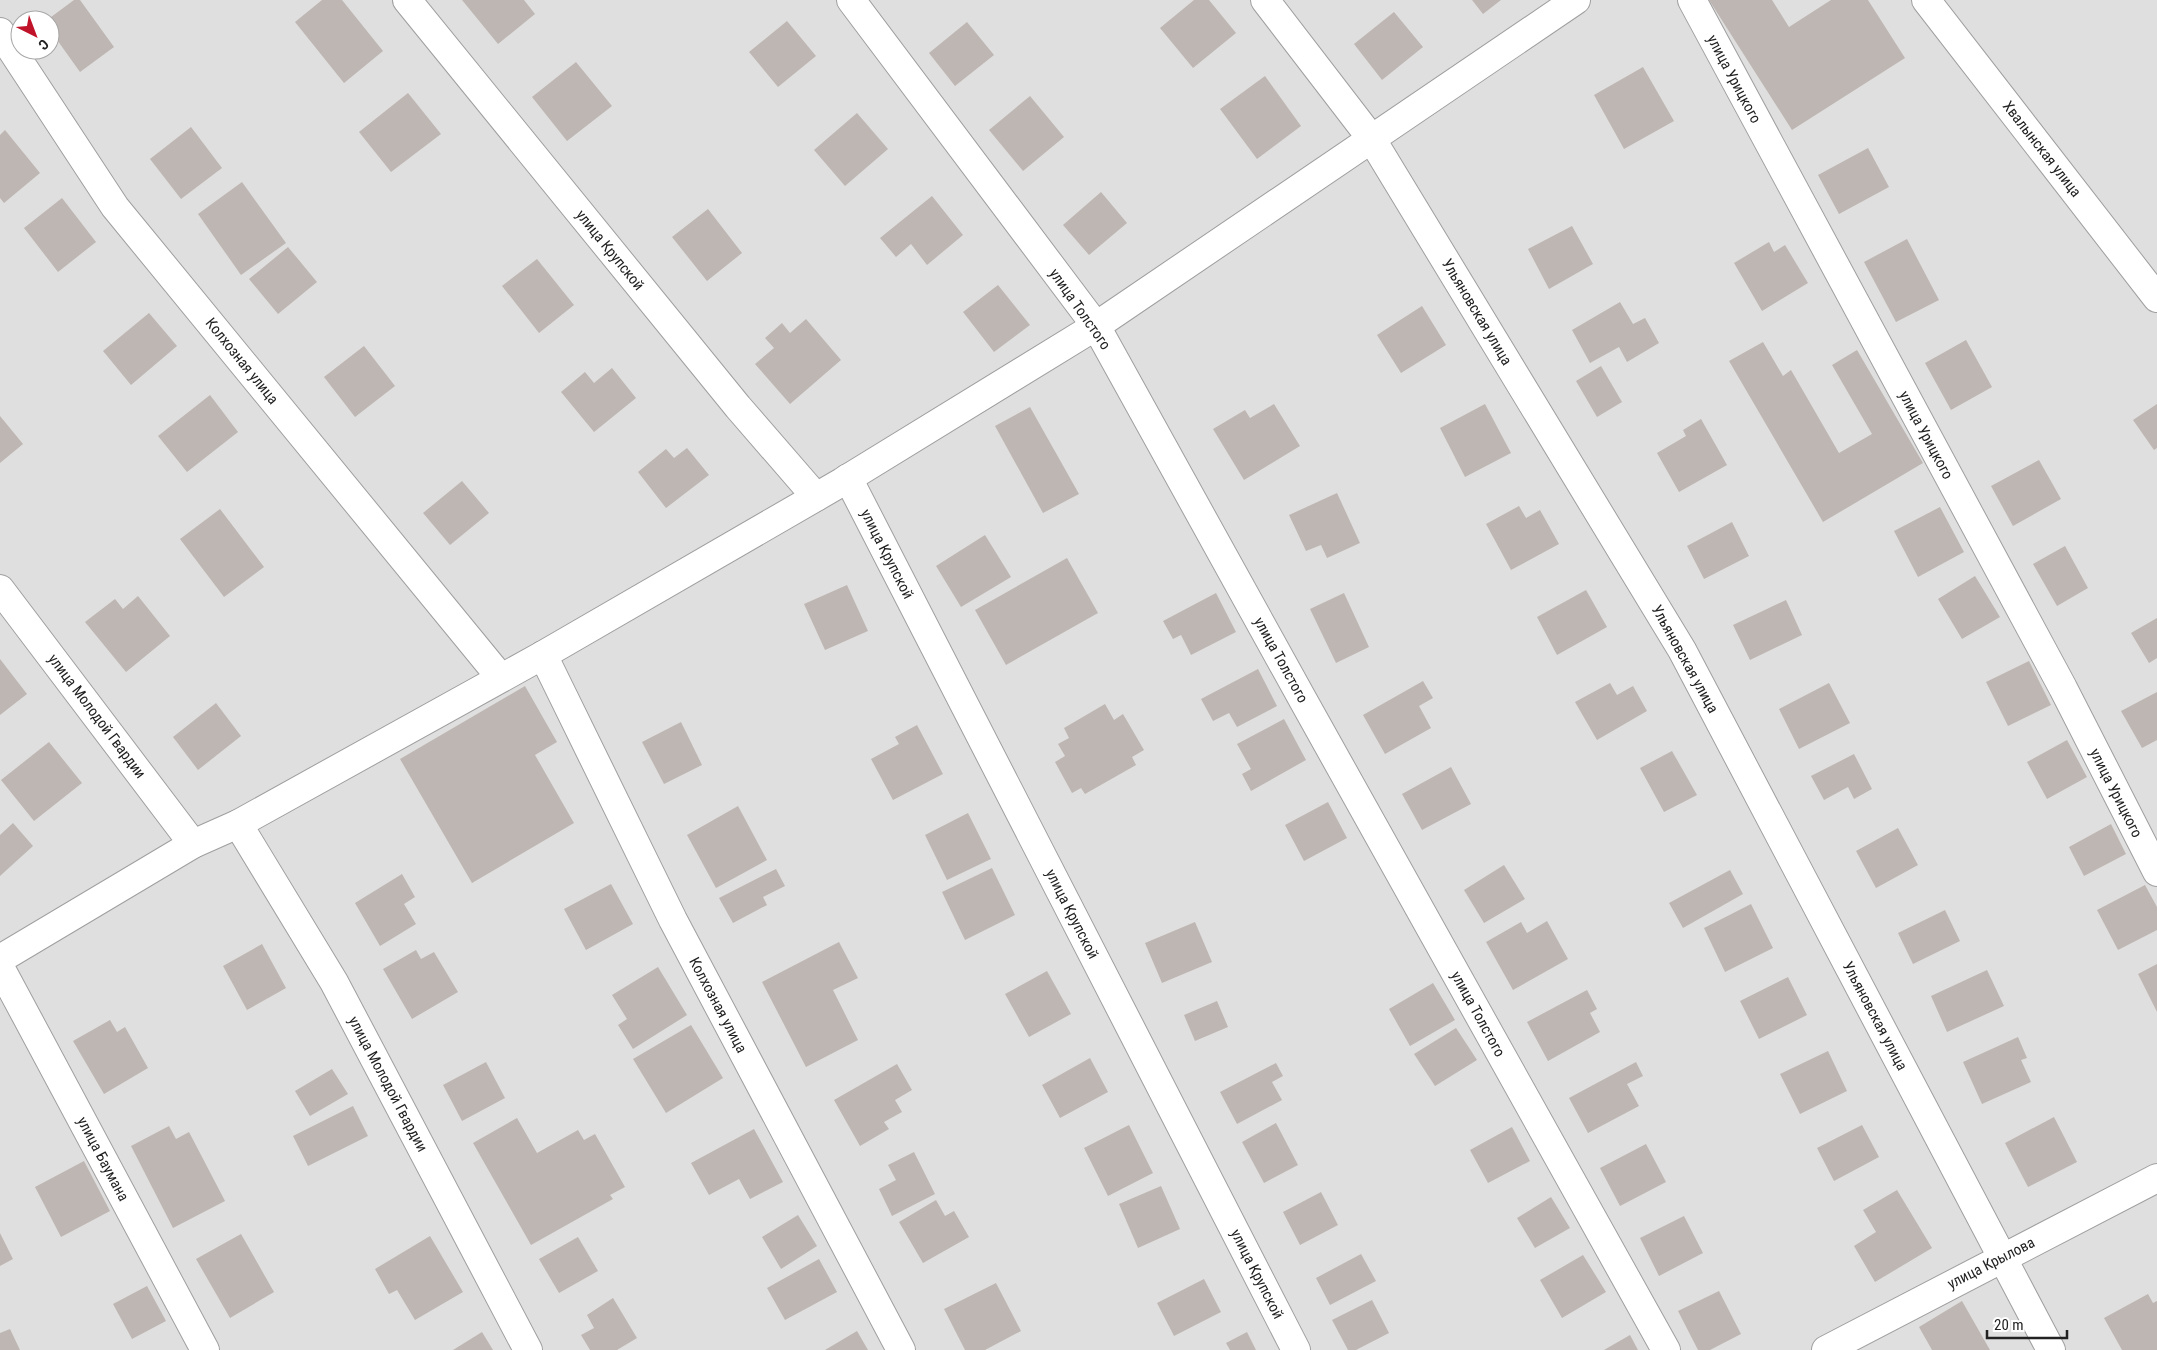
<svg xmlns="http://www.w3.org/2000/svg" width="2157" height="1350" viewBox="0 0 2157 1350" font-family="'Roboto Condensed',sans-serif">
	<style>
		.residential { fill: #e0dfdf; fill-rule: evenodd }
		.building { fill: #beb6b2 }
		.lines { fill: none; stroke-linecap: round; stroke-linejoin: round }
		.minor-casing { stroke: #9f9f9f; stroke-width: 30 }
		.tertiary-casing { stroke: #9f9f9f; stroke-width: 30 }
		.minor { stroke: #fff; stroke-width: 28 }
		.tertiary { stroke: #fff; stroke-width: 28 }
		.labels { text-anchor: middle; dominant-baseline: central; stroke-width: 4.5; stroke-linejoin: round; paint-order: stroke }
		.street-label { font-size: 15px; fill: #222; stroke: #fff }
	</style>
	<rect width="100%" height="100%" fill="#f1ede9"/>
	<path class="residential" d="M 0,0 L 2157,0 L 2157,1350 L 0,1350 ZM 20,20 L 50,20 L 50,50 L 20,50 Z"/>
	<g class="building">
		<polygon points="74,0 80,0 114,47 80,72 50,30 50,20 47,20"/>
		<polygon points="322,0 342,0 383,51 344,83 295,22"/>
		<polygon points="462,0 524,0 535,14 498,44"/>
		<polygon points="1194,0 1209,0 1236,33 1193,68 1160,28"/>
		<polygon points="1472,0 1501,0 1483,14"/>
		<polygon points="1709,0 1772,0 1789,27 1831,0 1868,0 1905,58 1792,130"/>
		<polygon points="1394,12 1423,47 1382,80 1354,44"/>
		<polygon points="787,21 816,56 778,87 749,52"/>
		<polygon points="967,22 994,55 955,86 929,53"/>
		<polygon points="576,62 612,106 567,141 532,97"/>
		<polygon points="1643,67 1674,121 1624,149 1594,95"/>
		<polygon points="1265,76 1301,126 1257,159 1220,109"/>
		<polygon points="408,93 441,134 391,172 359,132"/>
		<polygon points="1030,96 1064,137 1023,171 989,130"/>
		<polygon points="857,113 888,149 845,186 814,150"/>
		<polygon points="191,127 222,168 181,199 150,159"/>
		<polygon points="5,130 40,173 4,203 0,198 0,135"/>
		<polygon points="1868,148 1889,187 1839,214 1818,175"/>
		<polygon points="242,182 286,243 241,275 198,214"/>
		<polygon points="1101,192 1127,223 1089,255 1063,225"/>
		<polygon points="932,196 963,235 927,265 911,244 896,257 880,238"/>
		<polygon points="62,198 96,242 58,272 24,228"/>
		<polygon points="708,209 742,253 707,281 672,237"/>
		<polygon points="1572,226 1593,264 1549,289 1528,249"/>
		<polygon points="1907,239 1939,300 1896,322 1864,262"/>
		<polygon points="1769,242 1774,252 1785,245 1808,283 1762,311 1734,263"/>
		<polygon points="288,247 317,282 278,314 249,279"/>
		<polygon points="537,259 574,305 539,333 502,286"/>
		<polygon points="998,285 1030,325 994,352 963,312"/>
		<polygon points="1620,302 1633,324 1645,318 1659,343 1627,362 1619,347 1590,363 1572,330"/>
		<polygon points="1422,306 1446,345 1401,373 1377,335"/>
		<polygon points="149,313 177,346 131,385 103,351"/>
		<polygon points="806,319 841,360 790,404 755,364 774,348 765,338 782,323 790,333"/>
		<polygon points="1966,340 1992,387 1951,410 1925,363"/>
		<polygon points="1763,342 1783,376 1791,370 1839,453 1872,434 1832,365 1857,350 1923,463 1823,522 1729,361"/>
		<polygon points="364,346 395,386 355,417 324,377"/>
		<polygon points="1601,366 1622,402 1597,417 1576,381"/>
		<polygon points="612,368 636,398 594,432 561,392 585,372 594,383"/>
		<polygon points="210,395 238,432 187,472 158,436"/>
		<polygon points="1274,404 1300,446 1244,480 1213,429 1245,410 1250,418"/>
		<polygon points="1485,404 1511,453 1465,477 1440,428"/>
		<polygon points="2157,404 2157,448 2154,450 2133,420"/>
		<polygon points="1030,407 1079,494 1043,513 995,426"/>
		<polygon points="0,416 23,444 0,463"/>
		<polygon points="1701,419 1727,465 1679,492 1657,453 1686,436 1683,430"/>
		<polygon points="687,448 709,475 666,508 638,472 666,449 674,458"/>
		<polygon points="2039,460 2061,499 2013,526 1991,486"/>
		<polygon points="462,481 489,513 450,545 423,513"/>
		<polygon points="1337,493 1360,543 1327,558 1321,545 1306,551 1289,515"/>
		<polygon points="1519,506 1526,518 1540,510 1559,544 1511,570 1486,524"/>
		<polygon points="1940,507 1964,552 1918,577 1894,531"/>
		<polygon points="220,509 264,567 224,597 180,539"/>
		<polygon points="1732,522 1749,556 1704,579 1687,546"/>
		<polygon points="985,535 1011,577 961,607 936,566"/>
		<polygon points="2065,546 2088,588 2057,606 2033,564"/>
		<polygon points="1067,558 1098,613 1006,665 975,610"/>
		<polygon points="1975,576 2000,617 1962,639 1938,599"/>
		<polygon points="847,585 868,631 825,650 804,604"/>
		<polygon points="1586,590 1607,627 1557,655 1537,617"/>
		<polygon points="1216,593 1236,632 1191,655 1181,635 1173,639 1163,621"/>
		<polygon points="1344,593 1369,647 1336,663 1310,609"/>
		<polygon points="138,596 170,636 126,672 85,622 115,599 123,609"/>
		<polygon points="1786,600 1802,635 1750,660 1733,625"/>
		<polygon points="2157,618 2157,658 2149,663 2131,633"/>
		<polygon points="0,659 27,694 0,715"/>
		<polygon points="2029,661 2051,705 2008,726 1986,682"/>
		<polygon points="1258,669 1277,706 1237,727 1229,713 1213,721 1201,699"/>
		<polygon points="1423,681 1433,698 1419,706 1431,728 1385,754 1363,715"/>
		<polygon points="1610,683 1617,695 1633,686 1647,711 1597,740 1575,702"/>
		<polygon points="1829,683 1850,723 1799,749 1779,709"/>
		<polygon points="525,686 557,742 535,755 574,823 472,883 400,759"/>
		<polygon points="2157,692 2157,740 2142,748 2121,711"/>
		<polygon points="216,703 241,736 198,770 173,737"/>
		<polygon points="1105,704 1114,720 1123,714 1144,750 1132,757 1136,765 1085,794 1081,788 1072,793 1055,762 1065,756 1058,744 1069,738 1064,728"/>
		<polygon points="1284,719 1306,760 1251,791 1242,774 1251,769 1237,744"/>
		<polygon points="681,722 702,765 664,784 642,742"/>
		<polygon points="917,725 943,774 893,800 871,759 899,744 895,737"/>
		<polygon points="2067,740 2087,777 2047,799 2027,762"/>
		<polygon points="49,742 82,783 34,821 1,780"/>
		<polygon points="1672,751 1697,795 1664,812 1640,768"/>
		<polygon points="1854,754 1872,789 1854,799 1848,787 1824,800 1811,776"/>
		<polygon points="1451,767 1471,804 1422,830 1402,794"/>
		<polygon points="1328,802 1347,838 1304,861 1285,825"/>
		<polygon points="738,806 767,860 716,888 687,835"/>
		<polygon points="968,813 991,859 947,880 925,835"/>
		<polygon points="13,823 33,846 0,876 0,835"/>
		<polygon points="2111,824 2126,854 2084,876 2069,847"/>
		<polygon points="1898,828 1918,865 1876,888 1856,851"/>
		<polygon points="1504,865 1525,899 1484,923 1464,890"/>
		<polygon points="992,868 1015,915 965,940 942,892"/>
		<polygon points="776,869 785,886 763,897 767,905 733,923 719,898"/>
		<polygon points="1730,870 1743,894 1683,928 1669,903"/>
		<polygon points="402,874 415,897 404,904 416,924 380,946 355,903"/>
		<polygon points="611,884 633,924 586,950 564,909"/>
		<polygon points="2145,885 2157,907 2157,930 2118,950 2097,910"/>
		<polygon points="1751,904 1773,948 1725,972 1704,928"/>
		<polygon points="1945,910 1960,941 1913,964 1898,933"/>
		<polygon points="1547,921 1568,959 1513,990 1486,942 1521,922 1527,933"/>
		<polygon points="1195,922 1212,962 1162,983 1145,943"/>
		<polygon points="839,942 858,978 833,990 858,1040 806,1067 762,982"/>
		<polygon points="262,944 286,988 247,1010 223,966"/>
		<polygon points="416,950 421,959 434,952 458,992 412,1019 383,969"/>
		<polygon points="2157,964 2157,1012 2138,974"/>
		<polygon points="658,967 687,1015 633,1049 618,1025 627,1019 612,995"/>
		<polygon points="1987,970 2004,1006 1947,1032 1931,996"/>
		<polygon points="1047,971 1071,1014 1029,1037 1005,994"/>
		<polygon points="1788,977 1807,1015 1759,1039 1740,1001"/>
		<polygon points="1433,983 1455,1020 1410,1046 1389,1009"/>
		<polygon points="1587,990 1597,1009 1590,1013 1600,1032 1548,1061 1527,1022"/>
		<polygon points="1217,1001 1228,1027 1195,1041 1184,1015"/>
		<polygon points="110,1020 117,1032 125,1027 148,1068 104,1094 73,1041"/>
		<polygon points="691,1025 723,1078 666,1113 633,1059"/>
		<polygon points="1456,1028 1477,1060 1435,1086 1414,1054"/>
		<polygon points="2018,1037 2027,1058 2021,1060 2031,1082 1982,1104 1963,1062"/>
		<polygon points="1828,1051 1847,1091 1800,1114 1780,1074"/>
		<polygon points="1090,1058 1108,1092 1060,1118 1042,1085"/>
		<polygon points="486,1062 505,1098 462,1121 443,1085"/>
		<polygon points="1636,1062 1643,1076 1627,1084 1639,1106 1588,1133 1569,1098"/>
		<polygon points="1276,1063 1283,1076 1272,1082 1282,1100 1237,1124 1220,1092"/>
		<polygon points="897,1064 912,1090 895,1100 902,1112 884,1122 889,1129 860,1146 834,1100"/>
		<polygon points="332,1069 348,1094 310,1116 295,1091"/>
		<polygon points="353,1106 368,1136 308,1166 293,1136"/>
		<polygon points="2054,1117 2077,1162 2028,1187 2005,1143"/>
		<polygon points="517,1118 537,1153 578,1130 584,1140 595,1134 625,1187 610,1195 613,1199 531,1245 473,1143"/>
		<polygon points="1276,1123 1298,1165 1264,1183 1242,1142"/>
		<polygon points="1129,1125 1153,1173 1108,1196 1084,1148"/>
		<polygon points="1862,1125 1879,1157 1834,1181 1817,1148"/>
		<polygon points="169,1126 176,1139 189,1132 225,1201 173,1228 131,1146"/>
		<polygon points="1512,1127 1530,1161 1488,1183 1470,1150"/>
		<polygon points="754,1129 783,1182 750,1199 739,1179 709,1195 691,1163"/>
		<polygon points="1646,1144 1666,1182 1620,1206 1600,1168"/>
		<polygon points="914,1152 935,1194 892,1216 879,1189 896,1180 888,1165"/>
		<polygon points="84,1161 110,1211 61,1237 35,1187"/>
		<polygon points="1161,1186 1180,1229 1138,1248 1119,1204"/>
		<polygon points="1897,1190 1932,1248 1875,1282 1854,1246 1876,1232 1863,1210"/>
		<polygon points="1321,1192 1338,1225 1300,1245 1283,1212"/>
		<polygon points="1551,1197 1570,1228 1535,1248 1517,1218"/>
		<polygon points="936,1200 945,1216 954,1211 969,1237 923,1263 899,1222"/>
		<polygon points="798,1215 817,1246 781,1269 762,1237"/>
		<polygon points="1684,1216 1703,1253 1659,1276 1640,1238"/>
		<polygon points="0,1233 13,1259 0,1266"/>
		<polygon points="241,1234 274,1292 230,1318 196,1259"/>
		<polygon points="430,1236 463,1292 415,1320 397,1290 389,1294 375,1269"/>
		<polygon points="578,1237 598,1271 559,1293 539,1259"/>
		<polygon points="1361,1254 1376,1281 1330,1305 1316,1278"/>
		<polygon points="1583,1255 1606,1292 1562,1318 1540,1280"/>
		<polygon points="819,1259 837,1292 785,1320 767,1288"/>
		<polygon points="1204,1279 1221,1312 1174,1336 1157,1303"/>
		<polygon points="996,1283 1021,1331 985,1350 965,1350 944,1309"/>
		<polygon points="147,1286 166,1321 132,1339 113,1304"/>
		<polygon points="1719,1291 1741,1334 1710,1350 1698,1350 1678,1311"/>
		<polygon points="2148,1294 2153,1303 2157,1301 2157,1350 2122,1350 2104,1318"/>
		<polygon points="613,1298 637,1338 617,1350 590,1350 581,1335 594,1328 587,1315"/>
		<polygon points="1372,1300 1389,1333 1356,1350 1348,1350 1332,1320"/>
		<polygon points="1962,1301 1990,1350 1932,1350 1919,1327"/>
		<polygon points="10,1329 20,1350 0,1350 0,1333"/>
		<polygon points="857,1331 868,1350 825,1350"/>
		<polygon points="482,1332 493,1350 453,1350"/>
		<polygon points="1247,1332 1256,1350 1230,1350 1226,1343"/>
		<polygon points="1630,1335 1638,1350 1604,1350"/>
	</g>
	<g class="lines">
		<defs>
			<g id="minor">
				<polyline points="407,0 738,407 816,497"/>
				<polyline points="851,0 1096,326 1303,700 1666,1350"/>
				<polyline points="1265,0 1371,138 1682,650 2051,1350"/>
				<polyline points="1692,0 2063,688 2157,872"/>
				<polyline points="0,32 115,207 501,678"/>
				<polyline points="848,478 1296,1350"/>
				<polyline points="0,589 193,844"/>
				<polyline points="543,655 673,920 901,1350"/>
				<polyline points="238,824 334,982 528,1350"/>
				<polyline points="0,959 193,844 238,824 543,655 842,482 1096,326 1576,0"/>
				<polyline points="0,967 205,1350"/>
				<polyline points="1826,1350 2157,1178"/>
			</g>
			<polyline id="tertiary" points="1926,0 2157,298"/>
		</defs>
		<use href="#minor" class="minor-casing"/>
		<use href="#tertiary" class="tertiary-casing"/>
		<use href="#minor" class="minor"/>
		<use href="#tertiary" class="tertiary"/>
	</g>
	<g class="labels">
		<g class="street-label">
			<text transform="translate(1734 79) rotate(62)">улица Урицкого</text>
			<text transform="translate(2042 149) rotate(52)">Хвалынская улица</text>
			<text transform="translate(610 250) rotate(51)">улица Крупской</text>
			<text transform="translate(1080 309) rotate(55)">улица Толстого</text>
			<text transform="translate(1477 312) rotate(59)">Ульяновская улица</text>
			<text transform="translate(242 361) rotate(51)">Колхозная улица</text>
			<text transform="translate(1926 435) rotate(62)">улица Урицкого</text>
			<text transform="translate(887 554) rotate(63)">улица Крупской</text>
			<text transform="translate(1685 659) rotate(61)">Ульяновская улица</text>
			<text transform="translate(1281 660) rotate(61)">улица Толстого</text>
			<text transform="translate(97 716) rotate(53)">улица Молодой Гвардии</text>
			<text transform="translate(2116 793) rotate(63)">улица Урицкого</text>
			<text transform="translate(1072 914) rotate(63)">улица Крупской</text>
			<text transform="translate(718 1005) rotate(62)">Колхозная улица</text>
			<text transform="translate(1478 1014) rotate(61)">улица Толстого</text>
			<text transform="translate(1875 1016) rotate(62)">Ульяновская улица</text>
			<text transform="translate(388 1084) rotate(62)">улица Молодой Гвардии</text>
			<text transform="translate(103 1159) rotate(62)">улица Баумана</text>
			<text transform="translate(1991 1263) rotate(-27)">улица Крылова</text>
			<text transform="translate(1257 1274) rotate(63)">улица Крупской</text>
		</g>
	</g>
	<g transform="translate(35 35) rotate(138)"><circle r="24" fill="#ffffff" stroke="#a7a7a7"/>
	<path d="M0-4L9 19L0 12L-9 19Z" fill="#c01329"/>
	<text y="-8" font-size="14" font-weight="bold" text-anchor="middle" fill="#222222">С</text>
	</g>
	<path d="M1987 1330v8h80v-8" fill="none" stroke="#222222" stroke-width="2.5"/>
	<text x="1994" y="1330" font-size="15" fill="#222222" stroke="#ffffff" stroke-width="4" paint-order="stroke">20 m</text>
</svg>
